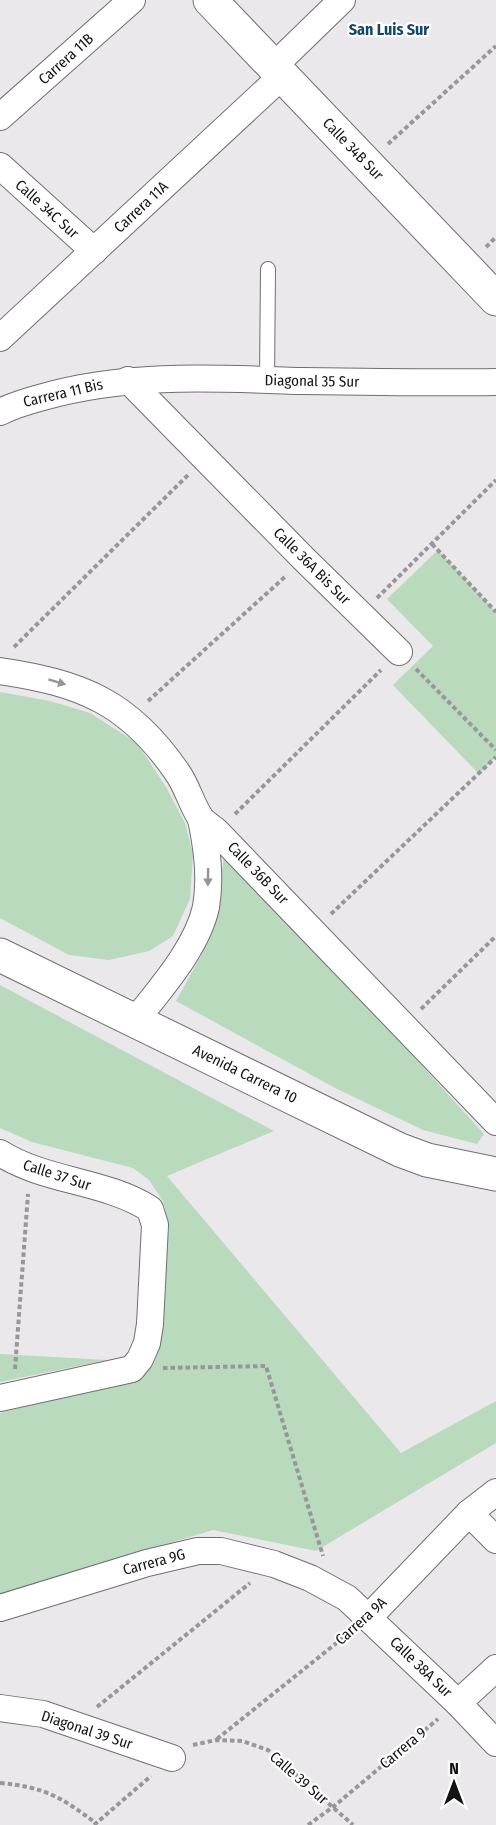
<svg xmlns="http://www.w3.org/2000/svg" width="496" height="1825" viewBox="0 0 496 1825" font-family="'Fira Sans Condensed',sans-serif">
	<style>
		.green { fill: #b9dabd }
		.lines { fill: none; stroke-linecap: round; stroke-linejoin: round }
		.lane-casing { stroke: #716e72; stroke-width: 16 }
		.street-casing { stroke: #716e72; stroke-width: 28 }
		.secondary-casing { stroke: #716e72; stroke-width: 35 }
		.path { stroke: #989698; stroke-width: 4; stroke-dasharray: 4.5 3; stroke-linecap: butt }
		.lane { stroke: #fff; stroke-width: 14 }
		.street { stroke: #fff; stroke-width: 26 }
		.secondary { stroke: #fff; stroke-width: 33 }
		.oneway { fill: #959595 }
		.labels { text-anchor: middle; dominant-baseline: central; stroke-width: 4.5; stroke-linejoin: round; paint-order: stroke }
		.street-label { font-size: 15px; fill: #141314; stroke: #fff }
		.neighbourhood-label { font-size: 16px; font-weight: bold; fill: #124568; stroke: #fff }
	</style>
	<rect width="100%" height="100%" fill="#ebe8ec"/>
	<g class="green">
		<polygon points="438,550 496,612 496,757 479,774 393,685 433,646 387,599"/>
		<polygon points="0,692 50,701 90,713 137,743 166,787 185,823 193,854 190,899 173,936 149,951 109,960 69,955 0,918"/>
		<polygon points="225,849 484,1134 477,1144 423,1130 337,1089 176,1001 202,954 217,910"/>
		<polygon points="0,985 274,1131 167,1176 401,1453 496,1401 496,1443 316,1551 213,1530 0,1595 0,1413 94,1389 160,1341 169,1226 163,1201 149,1180 133,1168 32,1142 0,1128"/>
		<polygon points="0,1354 107,1360 0,1382"/>
	</g>
	<g class="lines">
		<defs>
			<polyline id="lane" points="267,380 268,269"/>
			<g id="street">
				<polyline points="274,66 342,0"/>
				<polyline points="0,117 132,0"/>
				<polyline points="0,166 94,251"/>
				<polyline points="0,338 283,75"/>
				<polyline points="128,380 304,559 399,652"/>
				<path d="M 0,412 C 14,405 28,401 43,397 C 126,373 214,378 300,381 C 366,382 431,383 496,382"/>
				<path d="M 0,671 C 81,683 129,702 177,772 C 187,786 191,803 200,817 C 204,823 212,827 217,832 L 496,1122"/>
				<path d="M 135,1021 C 160,989 197,948 206,907 C 211,877 207,848 201,819"/>
				<path d="M 0,1153 C 46,1182 104,1180 150,1209 L 155,1225 L 150,1324 L 147,1343 L 140,1359 L 132,1369 L 0,1398"/>
				<polyline points="469,1513 496,1540"/>
				<polyline points="0,1608 147,1563 198,1551 221,1551 274,1564 310,1578 347,1598 458,1703 496,1743"/>
				<polyline points="369,1617 469,1513 496,1492"/>
				<polyline points="458,1703 496,1668"/>
				<polyline points="0,1708 43,1714 172,1758"/>
			</g>
			<g id="secondary">
				<polyline points="210,0 496,299"/>
				<polyline points="0,955 400,1150 427,1160 496,1174"/>
			</g>
		</defs>
		<use href="#lane" class="lane-casing"/>
		<use href="#street" class="street-casing"/>
		<use href="#secondary" class="secondary-casing"/>
		<g class="path">
			<polyline points="388,144 496,46"/>
			<polyline points="486,247 496,237"/>
			<polyline points="432,544 496,612"/>
			<polyline points="377,598 496,480"/>
			<polyline points="14,647 188,475"/>
			<polyline points="416,669 496,750"/>
			<polyline points="148,701 287,575"/>
			<polyline points="235,814 381,670"/>
			<polyline points="331,914 496,757"/>
			<polyline points="421,1009 496,936"/>
			<polyline points="163,1368 266,1366 323,1556"/>
			<polyline points="15,1369 28,1194"/>
			<polyline points="97,1707 250,1583"/>
			<polyline points="217,1739 349,1633"/>
			<polyline points="193,1745 216,1740 242,1741 268,1750 353,1825"/>
			<path d="M 0,1783 C 45,1787 61,1797 97,1824"/>
			<polyline points="94,1825 151,1776"/>
			<polyline points="308,1825 333,1807 438,1719"/>
		</g>
		<use href="#lane" class="lane"/>
		<use href="#street" class="street"/>
		<use href="#secondary" class="secondary"/>
	</g>
	<defs><path id="oneway-solid" d="M-6-.8H1V-3.2L6.5 0L1 3.2V.8H-6Z" transform="scale(1.5)"/></defs>
	<g class="oneway">
		<use href="#oneway-solid" transform="translate(57 682) rotate(17)"/>
		<use href="#oneway-solid" transform="translate(208 877) rotate(91)"/>
	</g>
	<g class="labels">
		<g class="street-label">
			<text transform="translate(66 59) rotate(-42)">Carrera 11B</text>
			<text transform="translate(353 149) rotate(46)">Calle 34B Sur</text>
			<text transform="translate(141 207) rotate(-43)">Carrera 11A</text>
			<text transform="translate(47 209) rotate(42)">Calle 34C Sur</text>
			<text transform="translate(312 381) rotate(1)">Diagonal 35 Sur</text>
			<text transform="translate(63 393) rotate(-13)">Carrera 11 Bis</text>
			<text transform="translate(312 566) rotate(45)">Calle 36A Bis Sur</text>
			<text transform="translate(258 873) rotate(46)">Calle 36B Sur</text>
			<text transform="translate(245 1074) rotate(26)">Avenida Carrera 10</text>
			<text transform="translate(57 1175) rotate(18)">Calle 37 Sur</text>
			<text transform="translate(154 1562) rotate(-15)">Carrera 9G</text>
			<text transform="translate(361 1621) rotate(-42)">Carrera 9A</text>
			<text transform="translate(421 1667) rotate(44)">Calle 38A Sur</text>
			<text transform="translate(87 1730) rotate(18)">Diagonal 39 Sur</text>
			<text transform="translate(403 1748) rotate(-40)">Carrera 9</text>
			<text transform="translate(299 1778) rotate(41)">Calle 39 Sur</text>
		</g>
		<g class="neighbourhood-label">
			<text x="389" y="29">San Luis Sur</text>
		</g>
	</g>
	<g transform="translate(454 1783)" stroke="#ffffff" stroke-width="4.5" paint-order="stroke">
	<path d="M0-4.5L10 22L0 15L-10 22Z" fill="#141314"/>
	<text y="-9" font-size="16" font-weight="bold" text-anchor="middle" fill="#141314">N</text>
	</g>
</svg>
